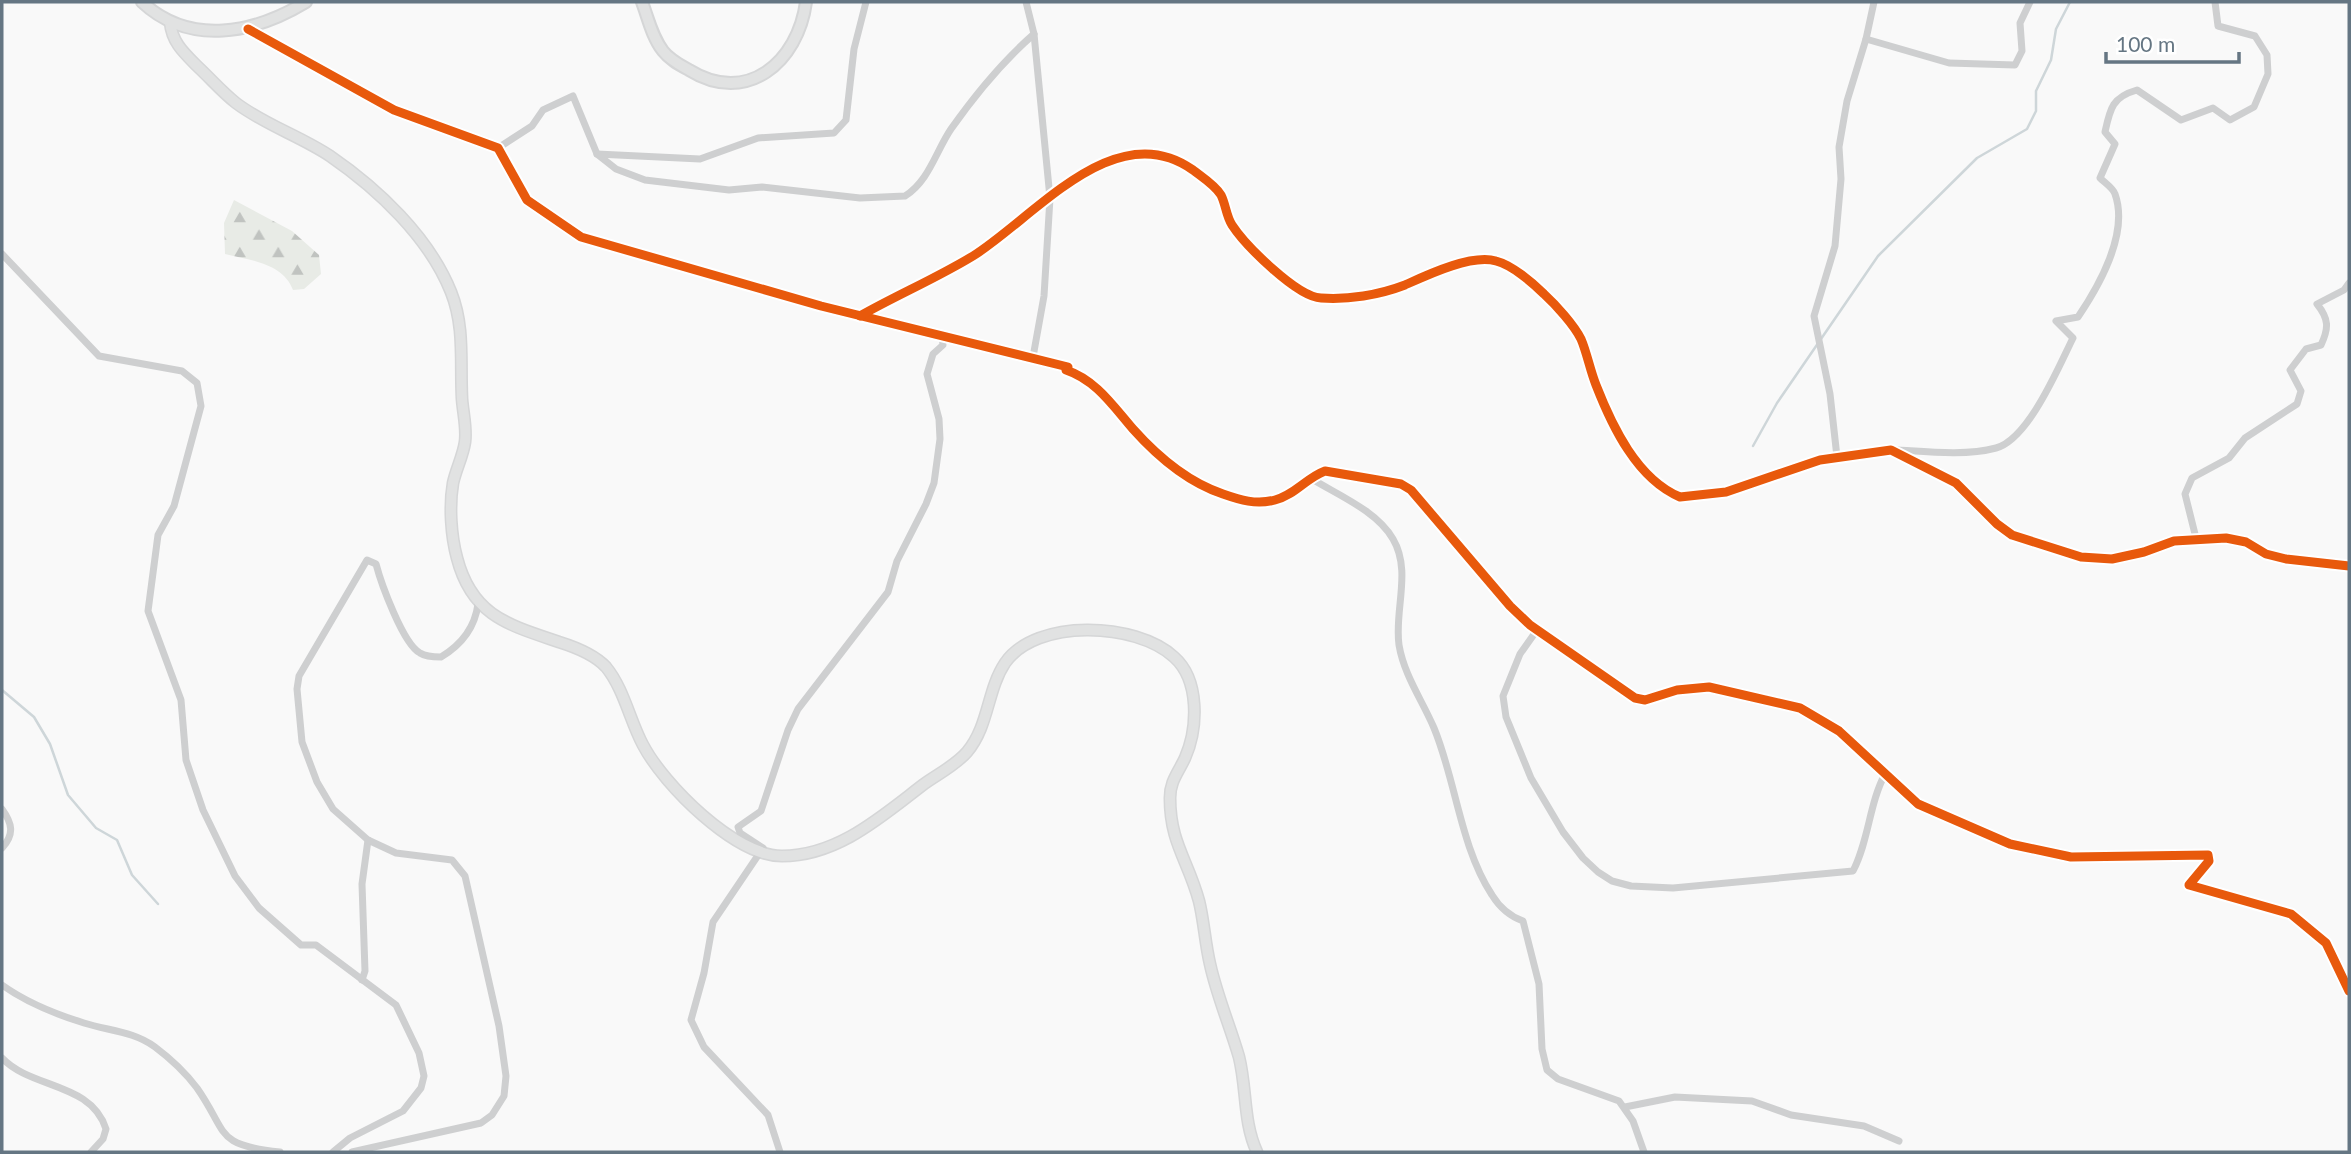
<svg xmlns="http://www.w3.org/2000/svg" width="2351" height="1154" viewBox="0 0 2351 1154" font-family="Lato,sans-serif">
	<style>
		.forest { fill: url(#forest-firs) }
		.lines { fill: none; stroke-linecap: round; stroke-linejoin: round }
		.stream { stroke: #ced6d9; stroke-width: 2.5 }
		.secondary-casing { stroke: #d5d6d7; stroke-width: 13 }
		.primary-casing { stroke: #d5d6d7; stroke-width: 14 }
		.minor { stroke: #cecfd0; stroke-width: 7 }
		.secondary { stroke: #e1e2e2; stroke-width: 10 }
		.primary { stroke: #e1e2e2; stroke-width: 10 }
		.cycleway-casing { stroke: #fff; stroke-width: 13 }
		.cycleway { stroke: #e8590c; stroke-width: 9 }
	</style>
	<defs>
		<pattern id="forest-firs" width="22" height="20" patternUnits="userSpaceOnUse" patternTransform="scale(1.75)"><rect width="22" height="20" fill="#e8ebe6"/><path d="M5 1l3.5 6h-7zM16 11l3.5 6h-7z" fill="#c0c3c0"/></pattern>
	</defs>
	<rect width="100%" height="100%" fill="#f9f9f9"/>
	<path class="forest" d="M 234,200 L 292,231 L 319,255 L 321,274 L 304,289 L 293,290 C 283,263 249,260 225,254 L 224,223 Z"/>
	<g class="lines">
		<g class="stream">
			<polyline points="1753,446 1777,403 1878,256 1977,158 2027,129 2036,111 2036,91 2051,60 2056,29 2070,2"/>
			<polyline points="2,690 34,717 50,744 68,795 96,828 117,840 132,875 158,904"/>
		</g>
		<defs>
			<path id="secondary" d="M 170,22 C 172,42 183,52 197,66 C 210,78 222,92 236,103 C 265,125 300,136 330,156 C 378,189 429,237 451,292 C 465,327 460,362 462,399 C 463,413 467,428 465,442 C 463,456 456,469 453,483 C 449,506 451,536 457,558 C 472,616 509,625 559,642 C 575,647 594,654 606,667 C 624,689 630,721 643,745 C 664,785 735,856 782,856 C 838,856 882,816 924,784 C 938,774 956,765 967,752 C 989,726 987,690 1005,663 C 1036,618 1136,622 1174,657 C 1200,680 1198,728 1185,758 C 1178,773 1170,781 1170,798 C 1170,843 1188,860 1199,901 C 1204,921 1205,943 1210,964 C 1217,996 1230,1026 1239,1057 C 1247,1089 1243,1122 1257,1152"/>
			<g id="primary">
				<path d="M 142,2 C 190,47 255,33 306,2"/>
				<path d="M 642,2 C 648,18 652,37 663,51 C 670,60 680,65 689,70 C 747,106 798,62 806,2"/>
			</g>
		</defs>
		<use href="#secondary" class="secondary-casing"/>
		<use href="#primary" class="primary-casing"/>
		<g class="minor">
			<polyline points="1026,2 1034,34 1050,198 1044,296 1033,357"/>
			<path d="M 248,29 L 394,110 L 498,148 L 527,200 L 581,237 L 821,306 L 1068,367 L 1066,370 C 1096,380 1113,406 1133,429 C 1158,457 1187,482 1223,494 C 1240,500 1256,505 1275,500 C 1295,495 1306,478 1325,471 L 1401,484 L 1411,490 L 1510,606 L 1530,625 L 1635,698 L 1645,700 L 1677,690 L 1709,687 L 1800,708 L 1839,731 L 1918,804 L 2010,844 L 2071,857 L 2208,855 L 2209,861 L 2189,885 L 2291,914 L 2326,943 L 2349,991"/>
			<polyline points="1866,39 1949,63 2015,65 2022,51 2020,23 2030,2"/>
			<path d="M 498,148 L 532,126 L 543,110 L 573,96 L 597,154 L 616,169 L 645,180 L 729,190 L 762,187 L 860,198 L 905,196 C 929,181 936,151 951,129 C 975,95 1003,61 1034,34"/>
			<polyline points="597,154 700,159 758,138 834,133 846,120 854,49 866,2"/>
			<polyline points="2,254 99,356 182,371 197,383 201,406 174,506 158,535 148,611 181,700 186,760 203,810 235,876 259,908 301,945 316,945 396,1005 419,1053 424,1076 421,1088 403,1111 350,1138 333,1152"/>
			<path d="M 860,315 C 897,295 938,278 973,256 C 1035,217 1116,114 1194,171 C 1203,177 1216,186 1221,196 C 1226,205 1227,216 1232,225 C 1245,246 1297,297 1321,298 C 1348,300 1380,296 1405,285 C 1427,275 1472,254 1496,261 C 1512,265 1533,283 1544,294 C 1556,305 1574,325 1581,340 C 1587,354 1590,370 1596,385 C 1612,426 1637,479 1680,497 L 1726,492 L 1820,460 L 1891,450 L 1956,483 L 1997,524 L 2012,535 L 2081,557 L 2112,559 L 2144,552 L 2174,541 L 2226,538 L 2246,542 L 2266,554 L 2286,559 L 2349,566"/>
			<path d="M 1898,450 C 1930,452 1966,456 1996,448 C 2029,439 2059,366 2073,338 L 2056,321 L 2078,317 C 2099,286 2129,233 2115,194 C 2113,188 2105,183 2100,178 L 2115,144 L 2105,132 C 2110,109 2112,97 2137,90 L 2181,120 L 2213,108 L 2230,120 L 2254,107 L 2268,74 L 2267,55 L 2255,36 L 2218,26 L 2215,2"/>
			<polyline points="1837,457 1830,394 1814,316 1835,246 1841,179 1839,147 1847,101 1866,39 1874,2"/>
			<path d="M 1312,479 C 1338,495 1377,511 1393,539 C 1412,571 1394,611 1399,645 C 1404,675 1422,700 1434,728 C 1456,781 1460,846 1492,895 C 1500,908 1509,916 1523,921 L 1539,984 L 1542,1049 L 1547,1070 L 1558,1079 L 1619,1101 L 1633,1121 L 1644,1152"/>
			<path d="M 2196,538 L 2185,494 L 2192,478 L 2229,458 L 2245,438 L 2297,404 L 2301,391 L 2290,370 L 2306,349 L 2321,345 C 2329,328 2329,319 2317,304 L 2344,290 L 2349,283"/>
			<path d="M 1537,630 L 1520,654 L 1503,696 L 1506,717 L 1531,778 L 1563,832 L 1583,858 L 1598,872 L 1612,881 L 1631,886 L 1673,888 L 1853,871 C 1869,840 1869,804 1885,774"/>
			<path d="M 2,809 C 12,823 15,834 2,848"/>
			<polyline points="362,980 365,971 362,884 368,840"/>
			<path d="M 2,985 C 27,1003 55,1014 84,1023 C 109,1031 133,1031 155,1047 C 171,1059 185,1072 197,1088 C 229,1134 214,1145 280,1152"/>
			<path d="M 2,1058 C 31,1089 91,1082 106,1129 L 103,1139 L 91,1152"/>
			<polyline points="1625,1107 1675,1097 1752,1101 1791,1115 1864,1126 1899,1141"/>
			<path d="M 352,1152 L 481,1123 L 492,1115 L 504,1096 L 506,1076 L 499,1026 L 465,876 L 452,860 L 396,853 L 368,840 L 333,809 L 317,782 L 302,742 L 297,689 L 299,676 L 367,560 L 376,564 C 381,583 403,644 420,653 C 426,657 435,657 441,657 C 461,645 475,627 478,604"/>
			<polyline points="780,1152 768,1115 704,1047 691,1020 704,973 713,922 763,848 740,833 738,827 761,811 788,730 798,709 888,592 897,561 926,504 934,483 940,439 939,419 927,374 933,354 943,345 942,335"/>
		</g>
		<use href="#secondary" class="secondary"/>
		<use href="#primary" class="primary"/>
		<defs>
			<g id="cycleway">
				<path d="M 248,29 L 394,110 L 498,148 L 527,200 L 581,237 L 821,306 L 1068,367 L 1066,370 C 1096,380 1113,406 1133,429 C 1158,457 1187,482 1223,494 C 1240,500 1256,505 1275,500 C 1295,495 1306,478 1325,471 L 1401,484 L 1411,490 L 1510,606 L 1530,625 L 1635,698 L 1645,700 L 1677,690 L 1709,687 L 1800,708 L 1839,731 L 1918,804 L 2010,844 L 2071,857 L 2208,855 L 2209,861 L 2189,885 L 2291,914 L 2326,943 L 2349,991"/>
				<path d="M 860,316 C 897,295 937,278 973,256 C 1034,218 1115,114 1193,170 C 1202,177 1215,185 1221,195 C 1226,205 1226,216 1232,225 C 1245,245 1297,297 1321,298 C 1348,300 1379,295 1405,285 C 1427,275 1471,254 1496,261 C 1512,265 1533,283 1544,294 C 1556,305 1574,325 1581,339 C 1587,353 1590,370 1596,385 C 1612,426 1637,479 1680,497 L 1726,492 L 1820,460 L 1891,450 L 1956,483 L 1997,524 L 2012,535 L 2081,557 L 2112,559 L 2144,552 L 2174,541 L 2226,538 L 2246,542 L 2266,554 L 2286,559 L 2349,566"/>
			</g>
		</defs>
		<use href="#cycleway" class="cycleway-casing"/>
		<use href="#cycleway" class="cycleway"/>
	</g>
	<rect width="2351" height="1154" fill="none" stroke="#657683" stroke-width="7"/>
	<path d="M2106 52v10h133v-10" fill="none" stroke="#657683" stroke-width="3.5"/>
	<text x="2116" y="52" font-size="21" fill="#657683" stroke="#ffffff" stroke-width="5" paint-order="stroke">100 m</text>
</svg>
